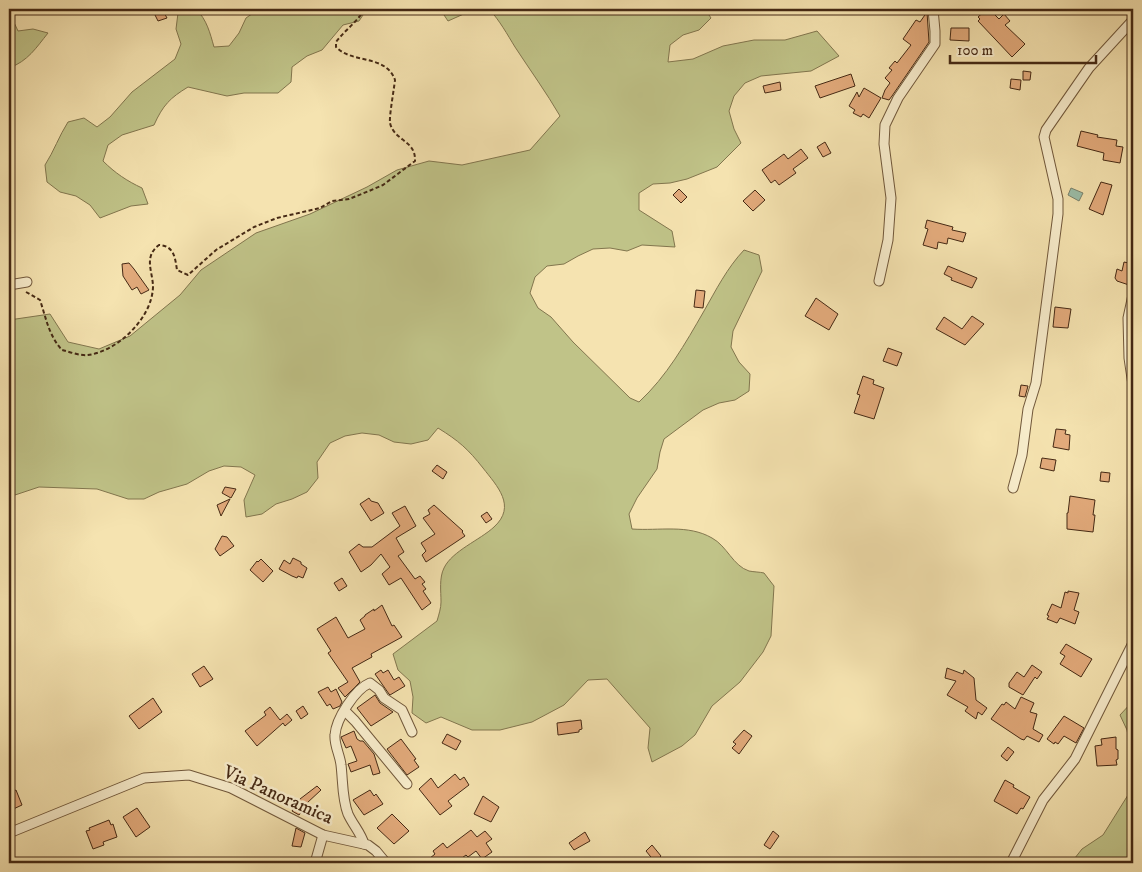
<svg xmlns="http://www.w3.org/2000/svg" width="1142" height="872" viewBox="0 0 1142 872" font-family="'IM FELL DW Pica',serif">
	<style>
		.green { fill: #c0c388; stroke: #82764e }
		.water { fill: #9cbea9; stroke: #79826d }
		.building { fill: #e2aa7b; stroke: #452914 }
		.lines { fill: none; stroke-linecap: round; stroke-linejoin: round }
		.minor-casing { stroke: #71583b; stroke-width: 11 }
		.path { stroke: #452914; stroke-width: 2; stroke-dasharray: 4 2.5; stroke-linecap: butt }
		.minor { stroke: #f8edcc; stroke-width: 9 }
		.labels { text-anchor: middle; dominant-baseline: central; stroke-width: 5; stroke-linejoin: round; paint-order: stroke }
		.street-label { font-size: 19px; fill: #452914; stroke: #f8edcc }
	</style>
	<rect width="100%" height="100%" fill="#f5e3b0"/>
	<filter id="stains"><feTurbulence type="fractalNoise" baseFrequency=".004" numOctaves="4"/><feColorMatrix values="0 0 0 0 .2 0 0 0 0 .09 0 0 0 0 .02 0 0 0 .5 -.17"/></filter>
	<radialGradient id="worn" r=".72"><stop offset=".6" stop-color="#630" stop-opacity="0"/><stop offset="1" stop-color="#630" stop-opacity=".3"/></radialGradient>
	<g class="green">
		<path d="M 9,9 L 18,9 L 11,16 L 18,31 L 33,29 L 48,33 C 36,48 28,61 9,68 Z"/>
		<path d="M 185,9 L 196,9 C 207,20 210,33 214,47 L 229,46 L 239,33 L 246,18 L 259,9 L 275,14 L 281,9 L 367,9 L 359,21 L 343,25 L 322,50 L 307,56 L 292,67 L 291,82 L 278,93 L 244,93 L 227,96 L 188,87 C 170,98 163,105 154,125 L 122,135 L 108,145 L 103,161 C 115,173 127,181 142,188 L 148,204 L 131,206 L 100,218 L 90,205 L 76,196 L 60,192 L 47,182 L 45,165 C 54,151 59,136 68,122 L 84,118 L 97,127 L 110,117 L 132,92 L 175,59 L 181,44 L 176,29 L 178,13 Z"/>
		<polygon points="440,9 475,9 448,21"/>
		<path d="M 489,9 L 705,9 L 711,18 L 699,30 L 683,35 L 670,45 L 668,62 L 693,59 L 723,46 L 754,40 L 785,40 L 817,31 L 839,56 L 811,71 L 761,76 L 745,83 L 734,96 L 729,111 L 734,129 L 741,143 L 717,167 L 687,179 L 670,183 L 653,184 L 639,193 L 639,210 L 672,231 L 675,247 L 642,245 L 627,251 L 610,248 L 593,249 L 578,256 L 564,264 L 547,266 L 535,277 L 530,293 L 538,308 L 551,317 L 573,342 L 630,398 L 639,402 C 667,376 685,344 704,311 C 716,290 727,268 744,250 L 759,255 L 762,271 L 733,331 L 731,347 L 739,362 L 750,374 L 749,391 L 735,400 L 719,403 L 703,410 L 664,439 L 660,452 L 657,469 L 637,498 L 629,514 L 632,529 C 659,531 688,524 712,538 C 727,546 733,566 749,571 C 754,572 760,572 764,573 L 774,586 L 771,636 L 763,652 L 740,682 L 712,706 L 695,735 L 682,746 L 652,762 L 648,748 L 650,728 L 607,679 L 588,680 L 564,705 L 532,722 L 500,730 L 472,730 L 441,717 L 426,723 L 412,713 L 413,697 L 410,681 L 398,670 L 393,654 L 437,621 C 439,614 441,608 441,602 C 441,591 439,578 444,568 C 452,551 480,540 494,527 C 517,506 497,486 483,468 C 468,449 459,441 438,428 L 428,440 L 411,444 L 394,442 L 379,435 L 362,433 L 345,436 L 330,443 L 317,462 L 318,478 L 307,492 L 292,499 L 276,504 L 262,514 L 246,517 L 244,500 L 255,475 L 241,467 L 224,466 L 209,471 L 187,484 L 159,492 L 144,499 L 128,499 L 97,489 L 39,487 L 9,497 L 9,320 L 50,314 L 68,342 L 99,349 L 130,336 L 180,295 L 201,270 L 256,233 L 310,214 L 367,187 L 397,170 L 429,161 L 462,165 L 530,150 L 560,116 C 546,92 530,70 515,47 C 507,34 500,21 489,9 Z"/>
		<polygon points="1133,701 1133,748 1130,746 1127,730 1120,715"/>
		<polygon points="1133,787 1133,863 1071,863 1082,849 1103,835"/>
	</g>
	<polygon class="water" points="1071,188 1083,193 1079,201 1068,195"/>
	<g class="building">
		<polygon points="152,9 162,9 167,18 158,21"/>
		<polygon points="987,9 989,9 999,19 1004,14 1010,21 1005,25 1025,44 1012,57 978,21 980,19 978,17"/>
		<polygon points="927,12 929,42 892,96 889,100 882,98 885,90 890,83 885,78 892,70 889,68 895,61 897,63 911,45 903,39 916,20 920,22"/>
		<polygon points="951,28 969,28 969,41 950,40"/>
		<polygon points="1023,71 1031,72 1030,80 1023,80"/>
		<polygon points="851,74 855,86 820,98 815,86"/>
		<polygon points="1011,79 1021,80 1020,90 1010,88"/>
		<polygon points="780,82 781,90 765,93 763,86"/>
		<polygon points="864,88 881,98 869,118 863,114 861,117 853,113 855,110 849,106 857,92 859,97"/>
		<polygon points="1081,131 1098,135 1097,137 1117,140 1116,146 1123,147 1120,163 1103,160 1104,153 1077,146"/>
		<polygon points="825,142 831,153 823,157 817,147"/>
		<polygon points="801,149 808,158 793,169 796,173 779,185 775,180 771,183 762,170 784,154 788,159"/>
		<polygon points="1101,182 1112,185 1103,215 1089,209"/>
		<polygon points="679,189 687,197 681,203 673,195"/>
		<polygon points="755,190 765,200 753,211 743,201"/>
		<polygon points="927,220 953,227 952,230 966,233 963,242 948,238 947,244 938,242 937,249 923,245 928,229 925,228"/>
		<polygon points="1124,262 1133,264 1129,285 1117,281 1115,278 1117,269 1122,271"/>
		<polygon points="129,263 134,269 149,290 141,294 137,287 132,290 123,276 122,264"/>
		<polygon points="948,266 977,278 972,288 951,280 952,278 944,274"/>
		<polygon points="696,290 705,291 703,308 694,307"/>
		<polygon points="816,298 838,314 829,330 805,316"/>
		<polygon points="1055,307 1071,309 1068,328 1053,327"/>
		<polygon points="972,316 984,324 965,345 936,329 944,317 962,329"/>
		<polygon points="888,348 902,353 897,366 883,361"/>
		<polygon points="863,376 874,380 873,384 884,388 874,419 854,413 860,395 857,394"/>
		<polygon points="1021,385 1028,386 1025,397 1019,396"/>
		<polygon points="1056,429 1066,430 1065,434 1070,435 1069,450 1053,447"/>
		<polygon points="1042,458 1056,460 1054,471 1040,468"/>
		<polygon points="437,465 447,472 443,479 432,471"/>
		<polygon points="1101,472 1110,473 1109,482 1100,481"/>
		<polygon points="225,487 236,489 231,498 222,493"/>
		<polygon points="1070,496 1095,500 1093,515 1095,515 1093,532 1067,529 1067,513 1068,513"/>
		<polygon points="369,498 371,501 378,503 384,513 371,521 360,504"/>
		<polygon points="230,499 221,516 217,505"/>
		<polygon points="434,505 463,531 462,532 465,536 426,562 422,555 426,551 421,543 435,534 423,518 430,514 428,510"/>
		<polygon points="405,506 416,526 396,538 404,552 398,556 415,579 420,576 425,582 422,584 426,589 423,591 431,603 422,610 401,578 389,585 382,574 390,567 381,554 371,565 361,572 349,552 359,544 363,547 372,547 400,526 392,513"/>
		<polygon points="487,512 492,519 486,523 481,516"/>
		<polygon points="222,536 227,537 234,546 220,556 215,549"/>
		<polygon points="293,558 301,562 301,564 307,568 303,578 298,576 297,578 292,576 279,569 284,560 290,564"/>
		<polygon points="261,559 273,571 263,582 250,570 257,561 258,562"/>
		<polygon points="342,578 347,586 339,591 334,583"/>
		<polygon points="1068,591 1079,593 1074,610 1079,612 1075,624 1060,618 1057,623 1047,619 1049,616 1047,615 1052,604 1061,608 1065,592 1068,593"/>
		<polygon points="382,605 392,626 394,625 402,637 371,654 372,657 352,668 360,682 345,697 338,688 348,682 328,653 331,651 317,629 336,617 348,638 365,629 360,620 365,616 365,615 374,609 374,611"/>
		<polygon points="1066,644 1092,659 1081,677 1060,664 1065,656 1060,653"/>
		<polygon points="1032,665 1042,672 1037,679 1035,677 1023,695 1009,687 1009,683 1017,672 1024,677"/>
		<polygon points="204,666 213,679 200,687 192,674"/>
		<polygon points="947,668 963,674 964,670 974,678 976,700 987,708 982,715 978,712 976,719 965,711 968,707 947,695 956,681 945,678"/>
		<polygon points="381,670 383,673 388,670 394,680 399,677 405,686 390,695 389,694 375,674"/>
		<polygon points="328,687 331,692 336,689 342,702 340,706 333,709 330,704 327,706 318,692"/>
		<polygon points="375,695 380,703 393,712 371,726 357,708"/>
		<polygon points="1021,697 1034,703 1030,712 1037,714 1033,729 1043,735 1039,742 1027,736 1024,740 1021,739 991,719 1002,704 1004,705 1006,702 1015,709"/>
		<polygon points="153,698 162,712 139,729 129,716"/>
		<polygon points="303,706 308,714 301,719 296,711"/>
		<polygon points="270,707 280,720 287,714 292,720 285,726 283,723 257,746 245,731 266,715 264,712"/>
		<polygon points="1064,716 1084,728 1076,743 1064,736 1058,744 1055,742 1054,744 1047,739"/>
		<polygon points="581,720 582,729 579,730 579,732 558,735 557,723"/>
		<polygon points="744,730 752,736 739,754 732,748 736,744 733,742"/>
		<polygon points="354,731 357,739 360,741 363,741 374,754 380,773 373,775 370,765 351,772 348,764 357,761 351,746 346,748 341,737"/>
		<polygon points="447,734 461,741 456,750 442,743"/>
		<polygon points="1116,737 1116,749 1118,750 1118,759 1116,760 1117,765 1097,766 1095,746 1102,745 1101,739"/>
		<polygon points="401,739 416,759 414,760 419,767 407,775 387,749"/>
		<polygon points="1008,747 1014,752 1007,761 1001,756"/>
		<polygon points="455,774 460,780 464,777 469,785 448,801 452,806 440,815 419,789 431,778 438,788"/>
		<polygon points="1005,780 1014,785 1013,787 1030,797 1023,809 1021,808 1017,814 994,801"/>
		<polygon points="317,786 321,790 307,803 308,804 299,815 292,811 300,799"/>
		<polygon points="16,790 22,805 9,811 9,793"/>
		<polygon points="370,790 374,796 376,794 383,804 364,815 353,800"/>
		<polygon points="483,796 499,807 491,822 474,814"/>
		<polygon points="137,808 150,827 136,837 123,817"/>
		<polygon points="392,814 409,831 394,844 377,828"/>
		<polygon points="109,820 111,825 113,824 117,837 103,842 104,845 93,849 86,831 90,830 89,828"/>
		<polygon points="296,828 305,833 301,847 292,846"/>
		<polygon points="471,830 477,837 485,831 492,839 486,843 492,852 482,859 476,851 468,857 466,855 455,863 424,863 435,854 433,851 443,843 447,848"/>
		<polygon points="773,831 779,836 770,849 764,845"/>
		<polygon points="585,832 590,841 574,850 569,843"/>
		<polygon points="652,845 661,856 655,862 646,851"/>
	</g>
	<g class="lines">
		<defs>
			<g id="minor">
				<polyline points="879,281 888,240 891,198 884,144 885,125 898,98 935,44 935,31 933,9"/>
				<polyline points="9,285 27,282"/>
				<polyline points="1133,295 1128,318 1129,358 1133,385"/>
				<polyline points="1013,488 1022,455 1028,409 1036,383 1058,214 1058,199 1044,137 1046,130 1089,68 1133,20"/>
				<polyline points="345,711 355,721 407,784"/>
				<polyline points="9,833 144,778 189,775 231,788 323,835 368,845 376,851 386,863"/>
				<path d="M 364,844 C 361,833 353,825 348,814 C 342,799 343,781 341,765 C 340,755 334,745 335,735 C 336,719 355,689 370,683 L 379,690 L 384,698 L 402,710 L 412,732"/>
				<polyline points="315,863 323,835"/>
				<polyline points="1011,863 1043,800 1075,759 1133,643"/>
			</g>
		</defs>
		<use href="#minor" class="minor-casing"/>
		<path class="path" d="M 26,292 L 40,300 C 46,318 49,336 62,350 C 70,352 80,356 88,355 C 118,351 152,318 153,287 C 153,272 143,257 159,245 C 174,246 175,257 177,270 L 188,275 L 216,250 L 254,227 L 277,218 L 320,208 L 332,201 L 349,199 L 369,191 L 383,185 L 415,161 C 416,140 394,141 390,123 C 389,117 394,89 395,80 C 386,54 352,64 336,47 L 336,42 C 345,30 357,22 365,9"/>
		<use href="#minor" class="minor"/>
	</g>
	<g class="labels">
		<g class="street-label">
			<text transform="translate(278 795) rotate(24)">Via Panoramica</text>
		</g>
	</g>
	<rect width="1142" height="872" fill="none" stroke="#f5e3b0" stroke-width="30"/>
	<rect x="10" y="10" width="1122" height="852" fill="none" stroke="#452914" stroke-width="2.5"/>
	<rect x="15" y="15" width="1112" height="842" fill="none" stroke="#452914"/>
	<path d="M950 55v8h146v-8" fill="none" stroke="#452914" stroke-width="2.5"/>
	<text x="957" y="55" font-size="15" fill="#452914" stroke="#f8edcc" stroke-width="4" paint-order="stroke">100 m</text>
	<rect width="100%" height="100%" filter="url(#stains)"/>
	<rect width="100%" height="100%" fill="url(#worn)"/>
</svg>
